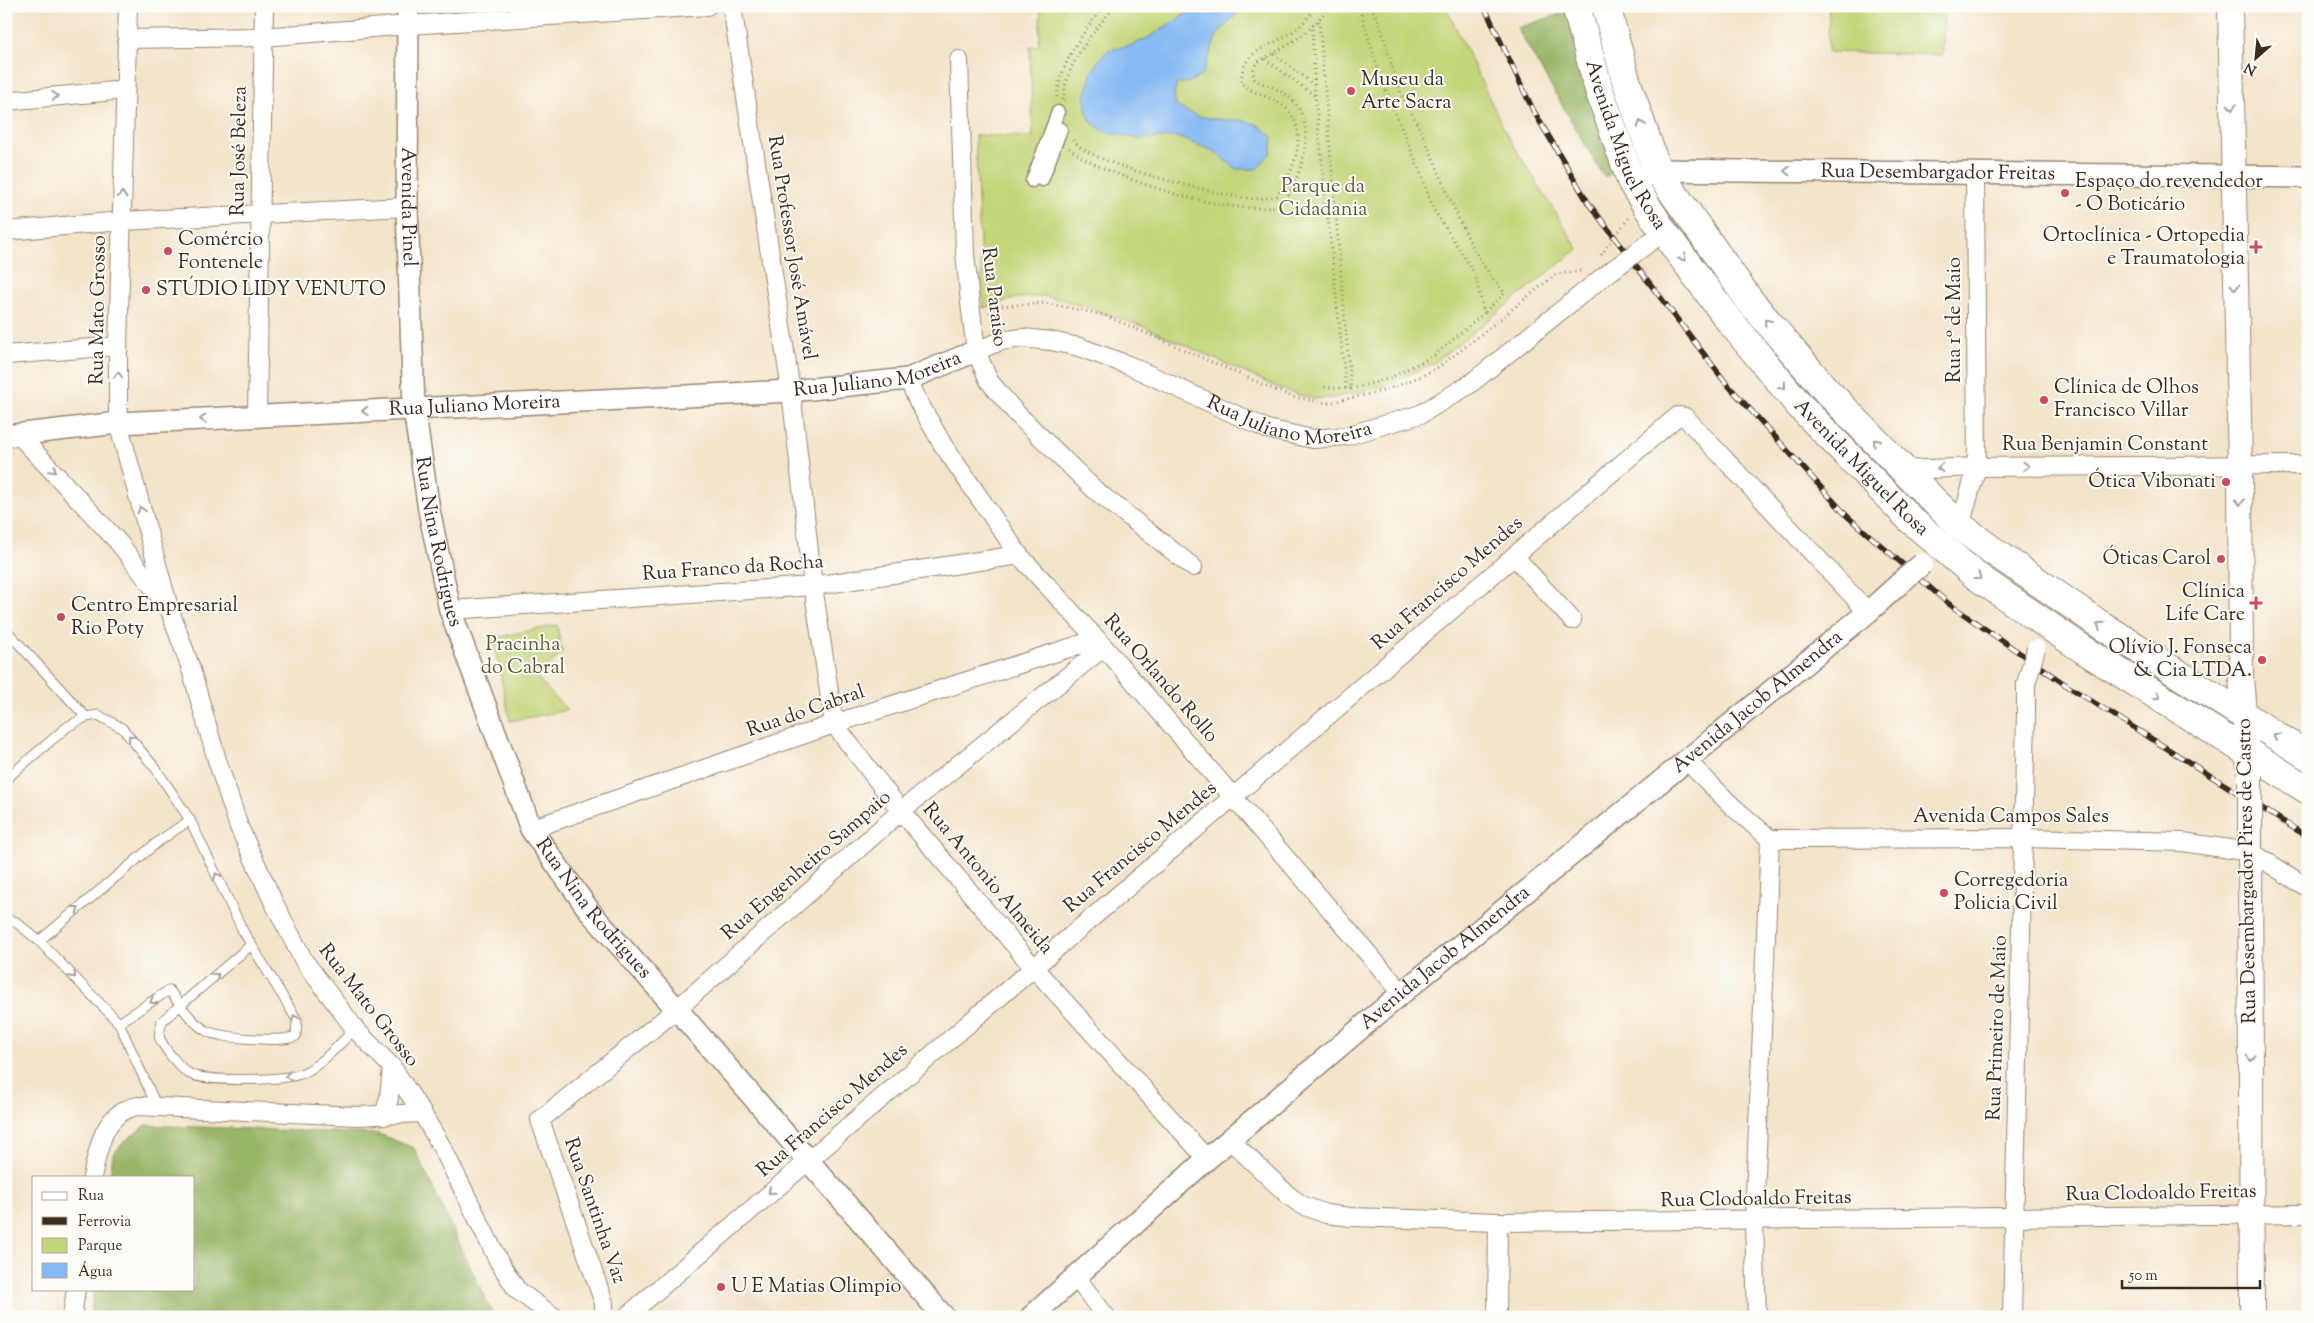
<svg xmlns="http://www.w3.org/2000/svg" width="2314" height="1323" viewBox="0 0 2314 1323" font-family="'Sorts Mill Goudy',serif">
	<style>
		.built { fill: #efd6bc }
		.green { fill: #c2d578; stroke: #7e804b }
		.forest { fill: #99b668; stroke: #6a7043 }
		.water { fill: #85b9f3; stroke: #607288 }
		.lines { fill: none; stroke-linecap: round; stroke-linejoin: round }
		.service-casing { stroke: #978673; stroke-width: 11 }
		.pedestrian-casing { stroke: #978673; stroke-width: 15 }
		.minor-casing { stroke: #978673; stroke-width: 20 }
		.tertiary-casing { stroke: #978673; stroke-width: 24 }
		.secondary-casing { stroke: #978673; stroke-width: 26 }
		.primary-casing { stroke: #978673; stroke-width: 30 }
		.path { stroke: #978673; stroke-width: 3; stroke-dasharray: 1 4; stroke-linecap: butt }
		.service { stroke: #fff; stroke-width: 9 }
		.pedestrian { stroke: #fff; stroke-width: 12 }
		.minor { stroke: #fff; stroke-width: 18 }
		.tertiary { stroke: #fff; stroke-width: 21 }
		.secondary { stroke: #fff; stroke-width: 24 }
		.primary { stroke: #fff; stroke-width: 28 }
		.rail-casing { stroke: #3b2a1e; stroke-width: 5.5 }
		.rail { stroke: #fdfcf7; stroke-width: 4; stroke-dasharray: 11; stroke-linecap: butt }
		.minor-bridge-casing { stroke: #978673; stroke-width: 20; stroke-linecap: butt }
		.tertiary-bridge-casing { stroke: #978673; stroke-width: 24; stroke-linecap: butt }
		.secondary-bridge-casing { stroke: #978673; stroke-width: 26; stroke-linecap: butt }
		.path-bridge { stroke: #978673; stroke-width: 3; stroke-dasharray: 1 4; stroke-linecap: butt }
		.minor-bridge { stroke: #fff; stroke-width: 18 }
		.tertiary-bridge { stroke: #fff; stroke-width: 21 }
		.secondary-bridge { stroke: #fff; stroke-width: 24 }
		.oneway { stroke: #a79f9a }
		.poi-dot { fill: #d1495b; stroke: #fdfcf7; stroke-width: 2 }
		.labels { text-anchor: middle; dominant-baseline: central; stroke-width: 4; stroke-linejoin: round; paint-order: stroke }
		.poi-label { font-size: 20px; fill: #3b2a1e; stroke: #fdfcf7; text-anchor: start }
		.street-label { font-size: 20px; fill: #3b2a1e; stroke: #fdfcf7 }
		.park-label { font-size: 20px; fill: #5d5534; stroke: #fdfcf7 }
	</style>
	<rect width="100%" height="100%" fill="#fdfcf7"/>
	<filter id="ink" filterUnits="userSpaceOnUse"><feTurbulence type="fractalNoise" baseFrequency=".02" numOctaves="2"/><feDisplacementMap in="SourceGraphic" scale="10" xChannelSelector="R" yChannelSelector="G"/><feConvolveMatrix kernelMatrix="1 2 1 2 8 2 1 2 1" color-interpolation-filters="sRGB"/></filter>
	<filter id="wash" filterUnits="userSpaceOnUse"><feTurbulence type="fractalNoise" baseFrequency=".0096" numOctaves="4" result="noise"/><feDisplacementMap in="SourceGraphic" scale="20" xChannelSelector="R" yChannelSelector="G"/><feGaussianBlur stdDeviation="1.12" result="paint"/><feColorMatrix in="noise" values="0 0 0 0 0 0 0 0 0 0 0 0 0 0 0 0 0 1.4 0 .05"/><feComposite in="paint" operator="in"/></filter>
	<g filter="url(#wash)">
		<rect width="100%" height="100%" fill="#f3e3c8"/>
		<polygon class="built" points="725,1258 777,1317 658,1317"/>
		<g class="green">
			<polygon points="1041,6 1445,6 1507,135 1578,249 1435,362 1388,385 1332,398 1313,399 1281,389 1145,327 1067,301 1044,296 1017,298 983,308 975,135 1033,137 1030,47 1039,46"/>
			<polygon points="1829,6 1944,6 1943,55 1828,52"/>
			<polygon points="557,625 562,653 536,677 567,710 510,721 493,638"/>
		</g>
		<g class="forest">
			<polygon points="1567,12 1613,173 1604,177 1517,28"/>
			<polygon points="146,1125 379,1134 414,1148 494,1317 90,1317 94,1289 194,1289 194,1177 110,1177 113,1154 125,1141"/>
		</g>
		<polygon class="water" points="1198,6 1244,6 1217,35 1202,75 1190,82 1177,84 1174,93 1176,106 1197,116 1224,120 1240,120 1257,124 1273,137 1271,153 1257,169 1236,169 1214,151 1177,137 1140,139 1105,132 1091,122 1086,110 1085,99 1091,74 1098,61 1108,50 1132,45 1148,38"/>
	</g>
	<g filter="url(#ink)">
		<g class="lines">
			<defs>
				<g id="service">
					<polyline points="6,630 86,717"/>
					<path d="M 6,779 L 67,727 L 86,717 L 98,715 L 122,728 L 156,769 L 190,820 L 243,931 L 297,1020 L 296,1036 C 284,1043 216,1038 205,1030 C 190,1021 180,1004 169,990 L 119,1023"/>
					<polyline points="6,920 16,922 39,941 119,1023 157,1107"/>
					<polyline points="39,941 159,841 190,820"/>
					<path d="M 251,945 L 162,1021 C 161,1027 158,1033 160,1039 C 164,1048 181,1070 190,1074 C 208,1082 285,1081 303,1073 C 323,1064 339,1044 355,1029"/>
				</g>
				<g id="pedestrian">
					<polyline points="1042,180 1061,129"/>
					<polyline points="1032,181 1058,112"/>
				</g>
				<g id="minor">
					<polyline points="128,6 118,346 118,423 169,608 190,666 217,760 239,827 273,901 304,961 355,1029 392,1067 422,1113 444,1151 499,1262 517,1290 554,1317"/>
					<polyline points="732,6 791,391 813,586 834,724 901,811 1033,967 1207,1159"/>
					<polyline points="127,39 263,37 408,25 707,6"/>
					<polyline points="959,60 965,253 970,303 976,351 989,381 1016,413 1095,490 1193,567"/>
					<polyline points="6,101 125,90"/>
					<polyline points="6,231 122,221 407,207"/>
					<path id="s1" d="M 976,351 L 1001,341 L 1022,338 L 1051,341 L 1079,347 L 1128,365 L 1267,429 L 1313,439 L 1346,436 L 1421,414 L 1470,384 L 1599,280"/>
					<polyline points="6,355 118,346"/>
					<polyline points="908,379 919,403 943,445 1019,555 1104,647 1402,993"/>
					<polyline points="257,416 264,6"/>
					<polyline points="19,435 119,543 162,599"/>
					<polyline points="1903,470 1977,467 2308,465"/>
					<polyline points="1960,526 1977,467 1975,172"/>
					<polyline points="1514,556 1572,620"/>
					<polyline points="450,610 813,586 1019,555"/>
					<polyline points="1686,760 1732,806 1770,839 1754,1221 1757,1317"/>
					<polyline points="531,829 834,724 1097,639"/>
					<polyline points="1770,839 2025,838 2182,842 2251,852 2308,888"/>
					<polyline points="384,1116 389,1098 392,1067"/>
					<polyline points="1231,1141 1289,1196 1302,1205 1326,1214 1351,1217 1498,1222 2308,1214"/>
					<path d="M 92,1177 C 99,1147 103,1112 138,1106 L 357,1116 L 422,1113"/>
					<polyline points="1076,1277 1106,1317"/>
					<polyline points="72,1317 76,1289"/>
					<polyline points="604,1317 604,1303 540,1120 677,1009 901,811 1104,647"/>
					<polyline points="626,1317 1673,420 1678,416 1685,417 1868,612"/>
					<polyline points="1497,1317 1498,1222"/>
					<polyline points="2012,1317 2026,715"/>
				</g>
				<g id="tertiary">
					<path id="s2" d="M 408,6 L 407,207 L 414,409 L 429,510 L 450,610 L 531,829 L 591,913 L 681,1014 L 944,1317"/>
					<path id="s3" d="M 1647,175 L 1657,170 L 2308,177"/>
					<path id="s4" d="M 6,436 L 118,423 L 791,391 L 908,379 L 976,351"/>
					<path id="s5" d="M 1031,1317 L 1207,1159 L 1402,993 L 1868,612 L 1899,584"/>
				</g>
				<g id="secondary">
					<polyline points="2230,6 2240,465 2241,678 2249,768"/>
					<polyline points="2250,841 2252,1317"/>
				</g>
				<g id="primary">
					<path id="s6" d="M 1576,6 L 1599,90 L 1632,183 L 1663,231 L 1729,320 L 1799,405 L 1911,520 L 1976,576 L 2084,650 L 2308,790"/>
					<polyline points="1606,6 1626,80 1657,170 1750,301 1825,389 1932,499 1960,526 1993,551 2098,623 2308,756"/>
				</g>
			</defs>
			<use href="#service" class="service-casing"/>
			<use href="#pedestrian" class="pedestrian-casing"/>
			<use href="#minor" class="minor-casing"/>
			<use href="#tertiary" class="tertiary-casing"/>
			<use href="#secondary" class="secondary-casing"/>
			<use href="#primary" class="primary-casing"/>
			<g class="path">
				<path d="M 1371,6 C 1386,34 1390,67 1402,96 C 1407,107 1414,116 1419,127 C 1444,178 1465,251 1505,293 L 1484,313"/>
				<polyline points="1319,21 1351,389 1322,387"/>
				<polyline points="1312,24 1315,96 1346,389"/>
				<polyline points="1274,54 1314,85"/>
				<polyline points="1265,59 1315,96"/>
				<path d="M 1057,97 C 1061,61 1082,34 1104,6"/>
				<path d="M 1063,100 C 1066,62 1092,34 1115,6"/>
				<path d="M 1073,140 C 1087,163 1205,191 1235,196 C 1249,199 1263,200 1277,196 C 1294,171 1312,127 1282,105 C 1269,96 1253,94 1241,83 C 1241,49 1270,48 1292,32 C 1302,25 1310,16 1316,6"/>
				<path d="M 1069,148 C 1101,176 1234,218 1275,206 C 1288,202 1292,188 1297,177 C 1309,148 1313,111 1282,92 C 1273,86 1263,85 1254,79 C 1253,74 1253,69 1256,64 C 1261,59 1270,56 1276,52 C 1295,41 1318,26 1328,6"/>
				<polyline points="989,313 1001,306 1045,303 1104,315 1292,397 1328,403 1383,391 1422,376 1440,366 1469,344 1556,274 1581,271"/>
				<polyline points="1351,389 1388,379 1435,355 1484,313 1475,274 1434,210 1419,169 1381,79 1359,6"/>
			</g>
			<use href="#service" class="service"/>
			<use href="#pedestrian" class="pedestrian"/>
			<use href="#minor" class="minor"/>
			<use href="#tertiary" class="tertiary"/>
			<use href="#secondary" class="secondary"/>
			<use href="#primary" class="primary"/>
			<defs>
				<polyline id="rail" points="1484,6 1533,110 1589,204 1726,383 1848,517 1949,604 2066,685 2308,837"/>
			</defs>
			<use href="#rail" class="rail-casing"/>
			<use href="#rail" class="rail"/>
			<defs>
				<g id="minor-bridge">
					<polyline points="1599,280 1654,239"/>
					<polyline points="2026,715 2026,684 2036,649"/>
				</g>
				<polyline id="tertiary-bridge" points="1899,584 1922,564"/>
				<polyline id="secondary-bridge" points="2250,775 2250,841"/>
			</defs>
			<use href="#minor-bridge" class="minor-bridge-casing"/>
			<use href="#tertiary-bridge" class="tertiary-bridge-casing"/>
			<use href="#secondary-bridge" class="secondary-bridge-casing"/>
			<polyline class="path-bridge" points="1601,255 1630,216"/>
			<use href="#minor-bridge" class="minor-bridge"/>
			<use href="#tertiary-bridge" class="tertiary-bridge"/>
			<use href="#secondary-bridge" class="secondary-bridge"/>
		</g>
		<defs><path id="oneway-chevron" d="M-2-3.5L2.5 0L-2 3.5" fill="none" stroke-width="1.6" stroke-linecap="round" stroke-linejoin="round" transform="scale(1.25)"/></defs>
		<g class="oneway">
			<use href="#oneway-chevron" transform="translate(55 96) rotate(-5)"/>
			<use href="#oneway-chevron" transform="translate(2232 107) rotate(89)"/>
			<use href="#oneway-chevron" transform="translate(1641 124) rotate(-109)"/>
			<use href="#oneway-chevron" transform="translate(1787 171) rotate(-180)"/>
			<use href="#oneway-chevron" transform="translate(122 195) rotate(-88)"/>
			<use href="#oneway-chevron" transform="translate(1683 258) rotate(54)"/>
			<use href="#oneway-chevron" transform="translate(2235 287) rotate(89)"/>
			<use href="#oneway-chevron" transform="translate(1767 322) rotate(-131)"/>
			<use href="#oneway-chevron" transform="translate(118 375) rotate(-90)"/>
			<use href="#oneway-chevron" transform="translate(1783 386) rotate(50)"/>
			<use href="#oneway-chevron" transform="translate(365 411) rotate(178)"/>
			<use href="#oneway-chevron" transform="translate(203 419) rotate(177)"/>
			<use href="#oneway-chevron" transform="translate(1876 442) rotate(-134)"/>
			<use href="#oneway-chevron" transform="translate(2026 466)"/>
			<use href="#oneway-chevron" transform="translate(1940 468) rotate(177)"/>
			<use href="#oneway-chevron" transform="translate(53 470) rotate(46)"/>
			<use href="#oneway-chevron" transform="translate(2240 502) rotate(90)"/>
			<use href="#oneway-chevron" transform="translate(141 510) rotate(-105)"/>
			<use href="#oneway-chevron" transform="translate(1978 577) rotate(36)"/>
			<use href="#oneway-chevron" transform="translate(2100 625) rotate(-147)"/>
			<use href="#oneway-chevron" transform="translate(2157 696) rotate(32)"/>
			<use href="#oneway-chevron" transform="translate(2276 736) rotate(-148)"/>
			<use href="#oneway-chevron" transform="translate(131 738) rotate(-129)"/>
			<use href="#oneway-chevron" transform="translate(217 876) rotate(-116)"/>
			<use href="#oneway-chevron" transform="translate(76 909) rotate(-37)"/>
			<use href="#oneway-chevron" transform="translate(73 975) rotate(46)"/>
			<use href="#oneway-chevron" transform="translate(216 976) rotate(-42)"/>
			<use href="#oneway-chevron" transform="translate(153 1001) rotate(147)"/>
			<use href="#oneway-chevron" transform="translate(295 1018) rotate(-113)"/>
			<use href="#oneway-chevron" transform="translate(2251 1058) rotate(90)"/>
			<use href="#oneway-chevron" transform="translate(288 1076) rotate(173)"/>
			<use href="#oneway-chevron" transform="translate(771 1191) rotate(139)"/>
		</g>
	</g>
	<g class="poi-dot">
		<circle cx="1351" cy="91" r="5"/>
		<circle cx="2065" cy="193" r="5"/>
		<path d="M2253.5 239.5h5v5h5v5h-5v5h-5v-5h-5v-5h5z"/>
		<circle cx="168" cy="251" r="5"/>
		<circle cx="146" cy="290" r="5"/>
		<circle cx="2044" cy="400" r="5"/>
		<circle cx="2226" cy="482" r="5"/>
		<circle cx="2221" cy="559" r="5"/>
		<path d="M2253.5 595.5h5v5h5v5h-5v5h-5v-5h-5v-5h5z"/>
		<circle cx="61" cy="617" r="5"/>
		<circle cx="2262" cy="660" r="5"/>
		<circle cx="1944" cy="893" r="5"/>
		<circle cx="721" cy="1287" r="5"/>
	</g>
	<g class="labels">
		<g class="poi-label">
			<text x="1361" y="80">Museu da<tspan x="1361" dy="23">Arte Sacra</tspan></text>
			<text x="2075" y="182">Espaço do revendedor<tspan x="2075" dy="23">- O Boticário</tspan></text>
			<text x="2245" y="236" text-anchor="end">Ortoclínica - Ortopedia<tspan x="2245" dy="23">e Traumatologia</tspan></text>
			<text x="178" y="240">Comércio<tspan x="178" dy="23">Fontenele</tspan></text>
			<text x="156" y="290">STÚDIO LIDY VENUTO</text>
			<text x="2054" y="388">Clínica de Olhos<tspan x="2054" dy="23">Francisco Villar</tspan></text>
			<text x="2216" y="482" text-anchor="end">Ótica Vibonati</text>
			<text x="2211" y="559" text-anchor="end">Óticas Carol</text>
			<text x="2245" y="592" text-anchor="end">Clínica<tspan x="2245" dy="23">Life Care</tspan></text>
			<text x="71" y="606">Centro Empresarial<tspan x="71" dy="23">Rio Poty</tspan></text>
			<text x="2252" y="648" text-anchor="end">Olívio J. Fonseca<tspan x="2252" dy="23">&amp; Cia LTDA.</tspan></text>
			<text x="1954" y="881">Corregedoria<tspan x="1954" dy="23">Policia Civil</tspan></text>
			<text x="731" y="1287">U E Matias Olimpio</text>
		</g>
		<g class="street-label">
			<text stroke="none"><textPath href="#s6" startOffset="148">Avenida Miguel Rosa</textPath></text>
			<text transform="translate(240 151) rotate(-89)">Rua José Beleza</text>
			<text stroke="none"><textPath href="#s3" startOffset="292">Rua Desembargador Freitas</textPath></text>
			<text stroke="none"><textPath href="#s2" startOffset="201">Avenida Pinel</textPath></text>
			<text transform="translate(791 248) rotate(81)">Rua Professor José Amável</text>
			<text transform="translate(993 297) rotate(83)">Rua Paraiso</text>
			<text transform="translate(99 310) rotate(-89)">Rua Mato Grosso</text>
			<text transform="translate(1955 320) rotate(-90)">Rua 1º de Maio</text>
			<text stroke="none"><textPath href="#s4" startOffset="875">Rua Juliano Moreira</textPath></text>
			<text stroke="none"><textPath href="#s4" startOffset="470">Rua Juliano Moreira</textPath></text>
			<text stroke="none"><textPath href="#s1" startOffset="332">Rua Juliano Moreira</textPath></text>
			<text x="2105" y="445">Rua Benjamin Constant</text>
			<text stroke="none"><textPath href="#s6" startOffset="552">Avenida Miguel Rosa</textPath></text>
			<text stroke="none"><textPath href="#s2" startOffset="538">Rua Nina Rodrigues</textPath></text>
			<text transform="translate(733 569) rotate(-4)">Rua Franco da Rocha</text>
			<text transform="translate(1448 584) rotate(-41)">Rua Francisco Mendes</text>
			<text transform="translate(1160 679) rotate(49)">Rua Orlando Rollo</text>
			<text stroke="none"><textPath href="#s5" startOffset="952">Avenida Jacob Almendra</textPath></text>
			<text transform="translate(806 712) rotate(-19)">Rua do Cabral</text>
			<text x="2011" y="817">Avenida Campos Sales</text>
			<text transform="translate(1141 848) rotate(-40)">Rua Francisco Mendes</text>
			<text transform="translate(807 866) rotate(-41)">Rua Engenheiro Sampaio</text>
			<text transform="translate(2248 871) rotate(-91)">Rua Desembargador Pires de Castro</text>
			<text transform="translate(987 879) rotate(50)">Rua Antonio Almeida</text>
			<text stroke="none"><textPath href="#s2" startOffset="942">Rua Nina Rodrigues</textPath></text>
			<text stroke="none"><textPath href="#s5" startOffset="548">Avenida Jacob Almendra</textPath></text>
			<text transform="translate(368 1006) rotate(52)">Rua Mato Grosso</text>
			<text transform="translate(1998 1028) rotate(-88)">Rua Primeiro de Maio</text>
			<text transform="translate(833 1111) rotate(-41)">Rua Francisco Mendes</text>
			<text transform="translate(2161 1194) rotate(-1)">Rua Clodoaldo Freitas</text>
			<text transform="translate(1756 1200) rotate(-1)">Rua Clodoaldo Freitas</text>
			<text transform="translate(594 1211) rotate(71)">Rua Santinha Vaz</text>
		</g>
		<g class="park-label">
			<text x="1323" y="187">Parque da<tspan x="1323" dy="23">Cidadania</tspan></text>
			<text x="523" y="645">Pracinha<tspan x="523" dy="23">do Cabral</tspan></text>
		</g>
	</g>
	<rect width="2314" height="1323" fill="none" stroke="#fdfcf7" stroke-width="25"/>
	<rect x="32" y="1176" width="162" height="115" fill="#fdfcf7" stroke="#afa8a0"/>
	<rect x="42" y="1192" width="25" height="8" fill="#ffffff" stroke="#afa8a0"/>
	<text x="78" y="1200" font-size="15" fill="#3b2a1e">Rua</text>
	<rect x="42" y="1217" width="25" height="8" fill="#3b2a1e" stroke="#afa8a0"/>
	<text x="78" y="1226" font-size="15" fill="#3b2a1e">Ferrovia</text>
	<rect x="42" y="1238" width="25" height="15" fill="#c2d578" stroke="#afa8a0"/>
	<text x="78" y="1250" font-size="15" fill="#3b2a1e">Parque</text>
	<rect x="42" y="1263" width="25" height="15" fill="#85b9f3" stroke="#afa8a0"/>
	<text x="78" y="1276" font-size="15" fill="#3b2a1e">Água</text>
	<g transform="translate(2256 58) rotate(207)" stroke="#fdfcf7" stroke-width="4" paint-order="stroke">
	<path d="M0-4L9 19L0 12L-9 19Z" fill="#3b2a1e"/>
	<text y="-8" font-size="14" font-weight="bold" text-anchor="middle" fill="#3b2a1e">N</text>
	</g>
	<path d="M2122 1280v8h138v-8" fill="none" stroke="#3b2a1e" stroke-width="2.5"/>
	<text x="2129" y="1280" font-size="15" fill="#3b2a1e" stroke="#fdfcf7" stroke-width="4" paint-order="stroke">50 m</text>
</svg>
